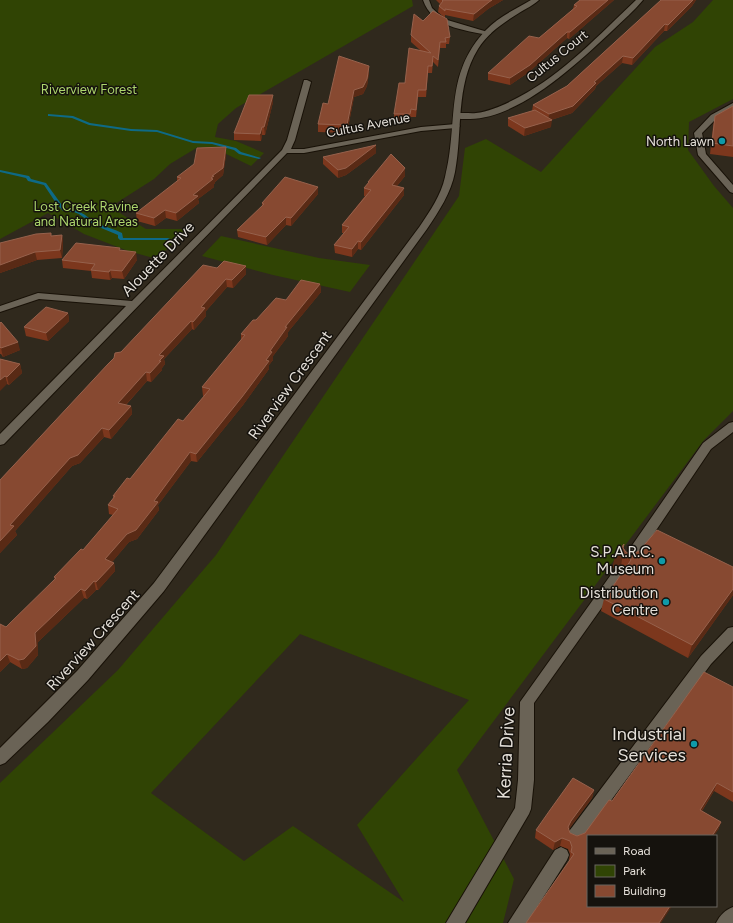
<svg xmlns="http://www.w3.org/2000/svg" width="733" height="923" viewBox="0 0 733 923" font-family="Figtree,sans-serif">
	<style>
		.green { fill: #304404; fill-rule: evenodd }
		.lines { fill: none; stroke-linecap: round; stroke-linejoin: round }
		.stream { fill: #0e6a86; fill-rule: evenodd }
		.street-casing { stroke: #181107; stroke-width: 2 }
		.secondary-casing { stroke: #181107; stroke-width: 2 }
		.street { fill: #6a6356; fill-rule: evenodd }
		.secondary { fill: #6a6356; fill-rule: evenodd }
		.wall { fill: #7c371d }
		.shaded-wall { fill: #592a15 }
		.building { fill: #874931; stroke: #96614c }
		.culture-dot { fill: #0f9aa8; stroke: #15120d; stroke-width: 1.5 }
		.labels { text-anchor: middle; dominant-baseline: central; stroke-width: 3; stroke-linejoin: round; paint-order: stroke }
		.far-street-label { font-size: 13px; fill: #e5e0d9; stroke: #15120d }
		.far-park-label { font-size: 13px; fill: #add66d; stroke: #15120d }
		.far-poi-label { font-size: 13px; fill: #e5e0d9; stroke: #15120d; text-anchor: end }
		.street-label { font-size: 15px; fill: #e5e0d9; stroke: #15120d }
		.poi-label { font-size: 15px; fill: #e5e0d9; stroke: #15120d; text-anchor: end }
		.near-poi-label { font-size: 18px; fill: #e5e0d9; stroke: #15120d; text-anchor: end }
		.near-street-label { font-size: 18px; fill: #e5e0d9; stroke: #15120d }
	</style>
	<rect width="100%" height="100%" fill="#30291d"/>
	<g class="green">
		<polygon points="0,0 412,0 413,6 236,108 218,124 215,137 236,141 264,153 251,166 220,151 198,147 170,164 154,179 110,207 146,229 187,229 157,259 128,251 84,234 48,213 0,239"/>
		<path d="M 713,0 L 733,0 L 733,99 L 689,122 L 688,150 L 714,186 L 733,208 L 733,411 L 704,440 L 457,770 L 514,879 L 503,923 L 0,923 L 0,783 L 118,670 L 216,555 L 459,196 L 465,148 L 486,139 L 541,172 L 655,47 L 693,22 ZM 300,634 L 469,700 L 357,825 L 404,902 L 293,826 L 244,861 L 151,793 Z"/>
		<polygon points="221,236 319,258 370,265 350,292 273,275 202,256"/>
	</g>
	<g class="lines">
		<g class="stream">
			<polygon points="48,114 73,116 90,123 131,129 157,130 193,141 212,142 236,148 241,152 261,158 259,159 239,154 234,150 212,144 193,143 157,132 131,131 89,125 72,118 49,116 48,116"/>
			<path d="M 0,170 L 29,176 L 31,179 L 46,183 L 59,201 L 65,209 C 83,210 83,215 97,223 C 105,227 114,229 122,233 L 123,238 L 168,238 L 170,239 L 168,240 L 120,240 L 118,238 L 118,235 L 94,225 L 79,214 L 74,212 L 63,211 L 56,203 L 44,185 L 28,181 L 26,178 L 0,172 Z"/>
		</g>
		<defs>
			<g id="street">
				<path d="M 423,0 L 429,0 L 432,8 L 444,19 L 491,33 L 488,35 C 463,30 432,27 423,0 Z"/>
				<path d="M 636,0 L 643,0 C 634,11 623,20 613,30 C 578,63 520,118 470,119 C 465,119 457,120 453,116 C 458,111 469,114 476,113 C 491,111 506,104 519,97 C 563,74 600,34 636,0 Z"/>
				<polygon points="304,80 307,80 311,82 295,140 291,149 304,149 421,127 456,124 460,126 456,128 421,131 304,153 287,153 4,444 0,445 0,434 126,306 39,299 0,312 0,306 38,293 132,301 282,150 287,140"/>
				<polygon points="733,103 733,108 716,119 702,133 706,154 733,185 733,193 730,192 698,155 694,133 711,115"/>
				<polygon points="733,422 733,432 711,449 634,563 629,565 624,563 622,560 624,557 703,443 729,423"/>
				<polygon points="620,567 625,569 627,572 625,575 534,703 534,780 531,809 529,814 465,923 446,923 515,808 518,780 520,702 615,569"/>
				<polygon points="733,627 733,641 711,664 582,840 576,843 570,840 568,835 570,830 701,656 728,628"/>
				<polygon points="561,847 567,850 569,855 567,860 527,923 508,923 555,850"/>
				<path d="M 733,907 L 733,923 L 716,923 C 720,915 725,910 733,907 Z"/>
			</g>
			<path id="secondary" d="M 531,0 L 539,0 C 534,5 525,9 519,13 C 503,23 488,33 478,49 C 455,86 463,131 455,172 C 451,193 439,211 427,229 L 164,591 L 88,680 L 48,722 L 5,763 L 0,765 L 0,748 L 77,671 L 154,583 L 420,226 C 430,211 441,195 445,177 C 459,124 443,75 486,30 C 498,17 516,9 531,0 Z"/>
		</defs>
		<use href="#street" class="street-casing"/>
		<use href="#secondary" class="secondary-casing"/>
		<use href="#street" class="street"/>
		<use href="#secondary" class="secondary"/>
	</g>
	<g class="wall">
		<polygon points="436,0 503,0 488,9 473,21 445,15 445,18 438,12 439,6 440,4"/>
		<polygon points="580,0 614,0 569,39 567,38 529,72 510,85 488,80 488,73 539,38 573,9 574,5"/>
		<polygon points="661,0 696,0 692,6 667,31 664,31 632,65 622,63 596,86 595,89 572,113 551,120 551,127 524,136 508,126 508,118 532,111 533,105 567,86"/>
		<polygon points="423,21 450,37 449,44 446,44 446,48 440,48 438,67 433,62 432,73 428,73 426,97 418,97 416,117 411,117 410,122 394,121 394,114 405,83 420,50 411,42 411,35"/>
		<polygon points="369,66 369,72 367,86 363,94 354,97 347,133 318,132 318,124 328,104"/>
		<polygon points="273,102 265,135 262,135 261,141 234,140 234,133"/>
		<polygon points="733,106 733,157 710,154 713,127 715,116"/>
		<polygon points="376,153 346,175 338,178 323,164 323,157"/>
		<polygon points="226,155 223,175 215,182 215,184 214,184 214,187 198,199 199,203 177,221 166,218 155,226 137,221 136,213 177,182 177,177"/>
		<polygon points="405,168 405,176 397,186 404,188 404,195 361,250 358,249 352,257 335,253 334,245 344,233 342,233 342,225 365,196 364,196 364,188 368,184 368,182"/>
		<polygon points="318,194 291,226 286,225 267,245 238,237 237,230 262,206 262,203"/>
		<polygon points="62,235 63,243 62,258 37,260 0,273 0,243"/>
		<polygon points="120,250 137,260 124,279 112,278 110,280 92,278 91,271 63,268 62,260"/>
		<polygon points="246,266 246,274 233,288 227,287 206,311 206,316 194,330 192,329 164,359 165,364 162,368 162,370 151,382 147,381 126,405 131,406 132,414 111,439 104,437 80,463 72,466 15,531 17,535 0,553 0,480 121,352 217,268"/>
		<polygon points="320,284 321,292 288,332 288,336 273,356 273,360 269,365 269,369 243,405 197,462 191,461 158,505 159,510 137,539 129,542 112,562 114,563 115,571 98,590 96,590 87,599 84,598 38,642 38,655 27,668 22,669 10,662 0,672 6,627 55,580 54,577 83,550 113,515 109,514 108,505 113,499 113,496 130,479 183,421 204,396 203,396 202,387 241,340 241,334 256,320 286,300"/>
		<polygon points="68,313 69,321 48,341 26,336 24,327"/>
		<polygon points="0,323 20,350 3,357 1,354 0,354"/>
		<polygon points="0,359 20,364 22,373 9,385 7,384"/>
		<polygon points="623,548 626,552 632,554 733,567 733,595 688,658 601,611 604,599 626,568 621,566 612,568"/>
		<polygon points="733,687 733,802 714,791 702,811 721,822 718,830 570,861 569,860 570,854 568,849 560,846 553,850 535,838 536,830 594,790 592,798 569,829 570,833 577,836 585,833 612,801"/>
	</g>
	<g class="shaded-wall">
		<polygon points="492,0 503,0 488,9 473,21 474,14 489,2"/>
		<polygon points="608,0 614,0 569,39 570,32"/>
		<polygon points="693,0 696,0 692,6 667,31 668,25"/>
		<polygon points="665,24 664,31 632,65 633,58"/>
		<polygon points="567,32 567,38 529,72 510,85 510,78"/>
		<polygon points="623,56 622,63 596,86 595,89 572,113 548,121 549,114 594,82"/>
		<polygon points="369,66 369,72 367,86 363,94 354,97 347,133 347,125 354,90"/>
		<polygon points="273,95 273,102 265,135 264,127"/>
		<polygon points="552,120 551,127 524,136 525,128"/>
		<polygon points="262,127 262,135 261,141 260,134"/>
		<polygon points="376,145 376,153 346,175 338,178 338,170"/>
		<polygon points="226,147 226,155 223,175 215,182 215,184 214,184 214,187 198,199 199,203 177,221 176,213 193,195 211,178"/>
		<polygon points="405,168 405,176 391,193 392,185"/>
		<polygon points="318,187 318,194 291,226 291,218"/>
		<polygon points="404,188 404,195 361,250 361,242"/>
		<polygon points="165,210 166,218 155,226 154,218"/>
		<polygon points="286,217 286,225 267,245 266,237"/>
		<polygon points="62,235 63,243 62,258 60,250"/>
		<polygon points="358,241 358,249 352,257 352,249"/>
		<polygon points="35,252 37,260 0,273 0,265"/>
		<polygon points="136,252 137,260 124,279 122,271"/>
		<polygon points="246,266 246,274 233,288 232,280"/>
		<polygon points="110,270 112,278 110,280 109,272"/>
		<polygon points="226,279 227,287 206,311 206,316 194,330 193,322 201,307"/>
		<polygon points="320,284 321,292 288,332 288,336 273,356 273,360 269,365 269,369 243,405 197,462 196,454 266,360 270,351 285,327"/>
		<polygon points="68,313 69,321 48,341 46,333"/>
		<polygon points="191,321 192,329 164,359 165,364 162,368 162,370 151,382 150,373 159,355"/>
		<polygon points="18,342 20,350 3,357 1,348"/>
		<polygon points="20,364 22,373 9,385 7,377"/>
		<polygon points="146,372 147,381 120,411 118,403"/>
		<polygon points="5,376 7,384 0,391 0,380"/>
		<polygon points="131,406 132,414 111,439 109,430"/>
		<polygon points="102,428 104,437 80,463 72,466 15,531 17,535 0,553 0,541 10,525 70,458"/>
		<polygon points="190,452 191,461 158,505 159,510 137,539 129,542 107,568 105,559 154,501"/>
		<polygon points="623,553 621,566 612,568 615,556"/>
		<polygon points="114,563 115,571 98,590 96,582"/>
		<polygon points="94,581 96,590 87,599 85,591"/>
		<polygon points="81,589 84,598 38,642 38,655 27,668 22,669 19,660 35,633"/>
		<polygon points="733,589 733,595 688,658 692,645"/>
		<polygon points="7,654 10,662 0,672 0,661"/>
		<polygon points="717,783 714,791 697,818 700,810"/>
		<polygon points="594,790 592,798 569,829 568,827 571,821"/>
		<polygon points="721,822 718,830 714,836 712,836"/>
		<polygon points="562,838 560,846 553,850 555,842"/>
		<polygon points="670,906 672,906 661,923 659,923"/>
	</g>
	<g class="building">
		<polygon points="442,0 492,0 489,2 474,14 445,9 445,11 439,6 443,1"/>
		<polygon points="580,0 608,0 570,32 567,32 530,65 510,78 488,73 529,36 539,38 577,6 574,5"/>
		<polygon points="661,0 693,0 668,25 665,24 633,58 623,56 594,82 596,83 573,106 549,114 533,105 567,86"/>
		<polygon points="433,11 447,19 450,37 445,38 446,42 440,42 438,60 433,56 432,66 428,66 426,90 418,90 416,110 411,109 410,114 394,114 399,83 405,83 409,48 431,53 411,35 414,14 423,21"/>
		<polygon points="339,56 369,66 367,79 363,87 354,90 347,125 318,124 323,103 328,104"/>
		<polygon points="249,95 273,95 264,127 262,127 260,134 234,133"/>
		<polygon points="733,106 733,146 712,143 715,116"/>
		<polygon points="535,110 552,120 525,128 508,118"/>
		<polygon points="376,145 346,168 338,170 323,157"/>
		<polygon points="226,147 223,168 212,176 214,176 211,178 213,179 193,195 198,196 176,213 165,210 154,218 136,213 181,178 177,177 194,164 197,148"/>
		<polygon points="391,154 405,168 392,185 404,188 361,242 358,241 352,249 334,245 349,227 342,225 371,190 364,188 369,182 368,182"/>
		<polygon points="285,177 318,187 291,218 286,217 266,237 237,230 264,204 262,203"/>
		<polygon points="51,233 51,236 62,235 60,250 35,252 0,265 0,243 36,234"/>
		<polygon points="76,243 120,248 119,250 136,252 122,271 110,270 109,272 91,270 95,264 62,260"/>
		<polygon points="224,261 246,266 232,280 226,279 201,307 205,308 193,322 191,321 159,355 164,356 159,361 161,361 150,373 146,372 118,403 131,406 109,430 102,428 78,455 70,458 10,525 14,526 0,541 0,480 108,364 114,358 115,353 121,352 203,265 217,268"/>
		<polygon points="301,280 320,284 285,327 287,327 270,351 272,352 266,360 269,361 242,397 196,454 190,452 154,501 158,502 136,530 127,534 105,559 114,563 96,582 94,581 85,591 81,589 35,633 36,646 24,659 19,660 7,654 0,661 0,624 6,627 56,578 54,577 81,549 83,550 118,509 108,505 115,496 113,496 127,478 130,479 178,419 183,421 210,389 202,387 245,335 241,334 253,320 256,320 276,298 286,300"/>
		<polygon points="46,307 68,313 46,333 24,327"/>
		<polygon points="1,322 18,342 1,348 0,347 0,323"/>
		<polygon points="0,359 20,364 7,377 5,376 0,380"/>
		<polygon points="657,530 733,567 733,589 692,645 604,599 631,560 629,556 623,553 615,556 624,544 623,548 626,552 632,554 639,551"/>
		<polygon points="704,672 733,687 733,792 717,783 700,810 721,822 712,836 588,836 588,906 670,906 659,923 526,923 574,854 571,852 572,847 570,841 562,838 555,842 536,830 550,810 573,778 594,790 571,821 568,827 570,833 577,836 585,833 609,800 612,801"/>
	</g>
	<g class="culture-dot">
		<circle cx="722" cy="141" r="4"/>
		<circle cx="662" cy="561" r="4"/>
		<circle cx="666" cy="602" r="4"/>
		<circle cx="694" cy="744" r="4"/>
	</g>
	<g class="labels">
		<g class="far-street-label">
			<text transform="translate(557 56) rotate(-39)">Cultus Court</text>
			<text transform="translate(368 125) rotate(-11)">Cultus Avenue</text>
		</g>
		<g class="far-park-label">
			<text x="89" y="89">Riverview Forest</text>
			<text x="86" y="206">Lost Creek Ravine<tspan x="86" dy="15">and Natural Areas</tspan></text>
		</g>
		<g class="far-poi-label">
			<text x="714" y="141">North Lawn</text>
		</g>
		<g class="street-label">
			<text transform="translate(158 259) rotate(-46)">Alouette Drive</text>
			<text transform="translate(290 385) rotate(-54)">Riverview Crescent</text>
			<text transform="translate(93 640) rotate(-48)">Riverview Crescent</text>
		</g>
		<g class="poi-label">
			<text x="654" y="552">S.P.A.R.C.<tspan x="654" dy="17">Museum</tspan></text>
			<text x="658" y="593">Distribution<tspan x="658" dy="17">Centre</tspan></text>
		</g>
		<g class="near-poi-label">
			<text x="686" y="734">Industrial<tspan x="686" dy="21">Services</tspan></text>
		</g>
		<g class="near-street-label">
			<text transform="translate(506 753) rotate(-87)">Kerria Drive</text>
		</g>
	</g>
	<rect x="587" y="835" width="130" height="72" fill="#15120d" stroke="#68645f"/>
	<rect x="595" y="848" width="20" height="6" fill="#6a6356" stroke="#68645f"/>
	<text x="623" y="855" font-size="12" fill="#e5e0d9">Road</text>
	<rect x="595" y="865" width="20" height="12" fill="#304404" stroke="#68645f"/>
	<text x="623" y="875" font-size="12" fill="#e5e0d9">Park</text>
	<rect x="595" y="885" width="20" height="12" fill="#874931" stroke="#68645f"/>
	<text x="623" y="895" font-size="12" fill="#e5e0d9">Building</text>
</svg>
